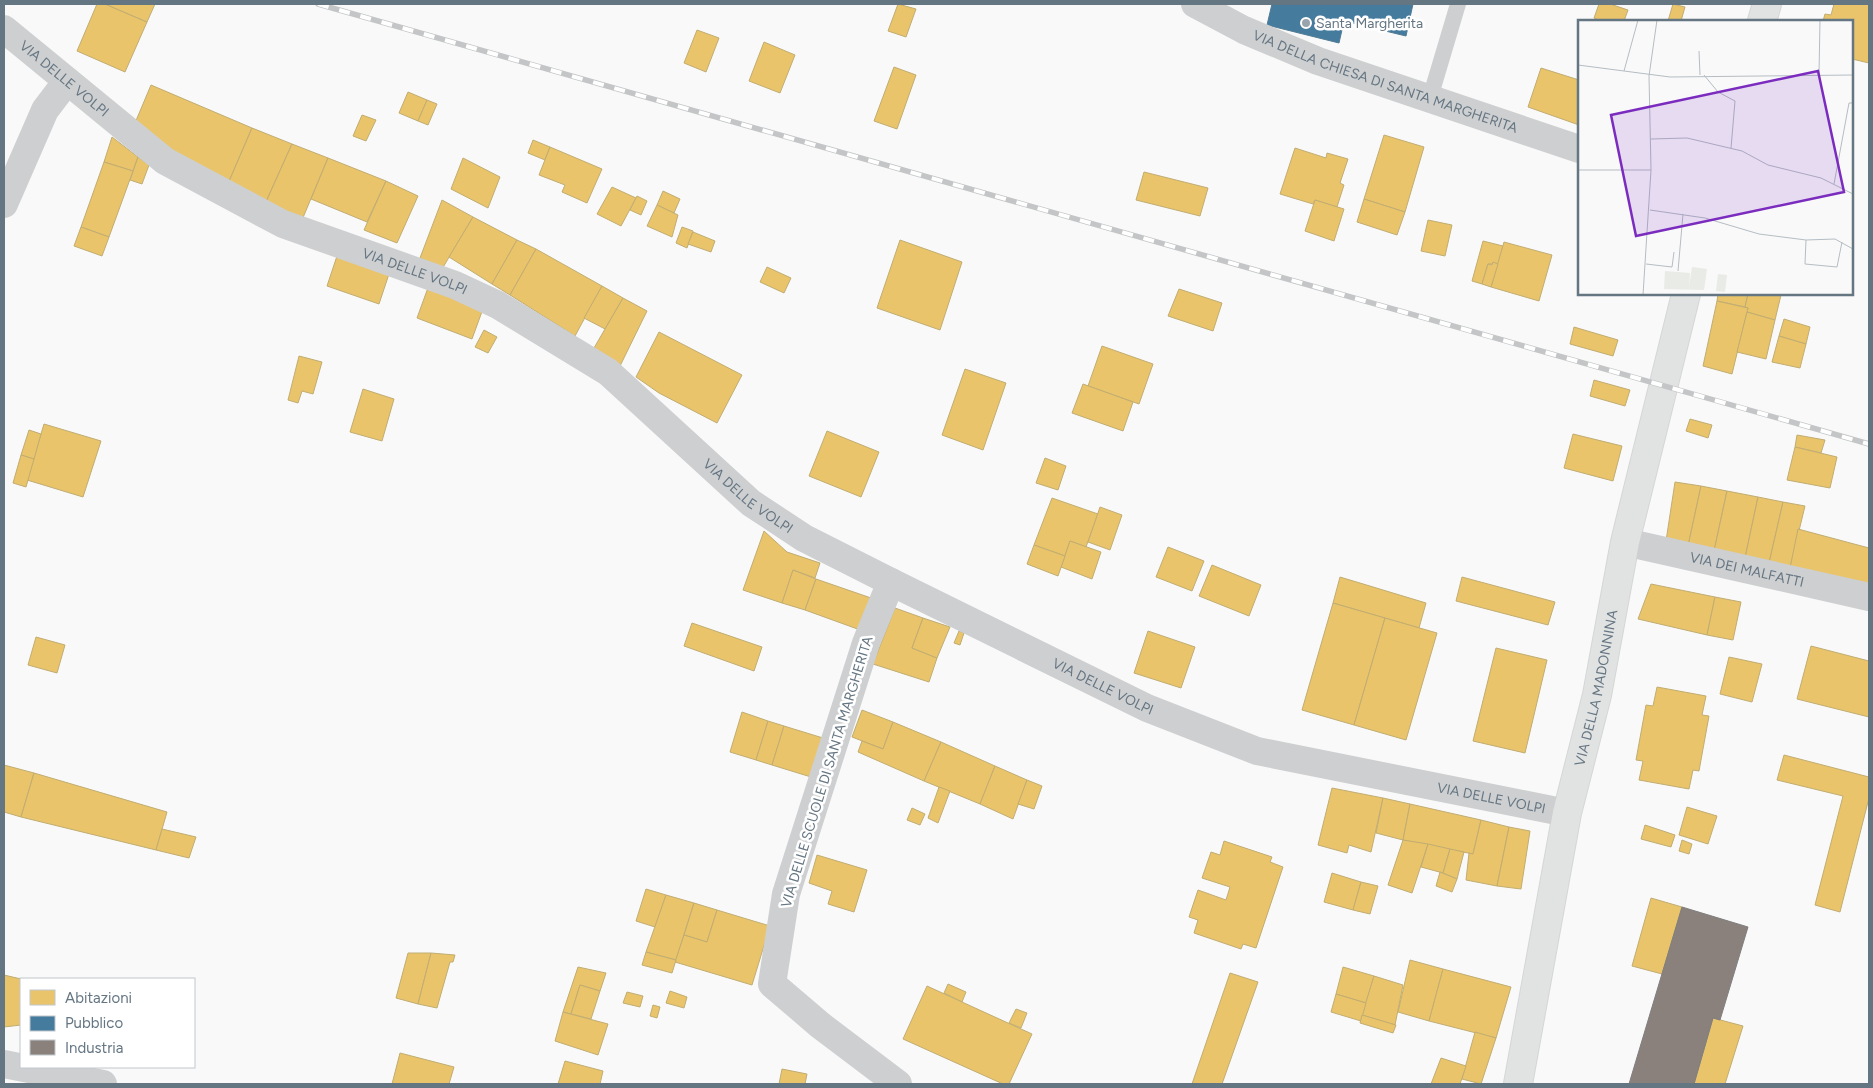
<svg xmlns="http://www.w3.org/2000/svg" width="1873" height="1088" viewBox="0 0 1873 1088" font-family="Figtree,sans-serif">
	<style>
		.homes { fill: #e9c46a; stroke: #c1ad72 }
		.public { fill: #457b9d; stroke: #4f7a95 }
		.industry { fill: #8a817c; stroke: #7f7e7e }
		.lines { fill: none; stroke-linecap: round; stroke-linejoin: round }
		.secondary-casing { stroke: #d5d6d7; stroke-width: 30 }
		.lane { stroke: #cecfd0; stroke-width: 16 }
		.street { stroke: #cecfd0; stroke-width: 28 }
		.secondary { stroke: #e1e2e2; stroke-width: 28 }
		.rail-casing { stroke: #c3c5c6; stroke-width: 5.5 }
		.rail { stroke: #fff; stroke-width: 4; stroke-dasharray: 11; stroke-linecap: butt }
		.poi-dot { fill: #99a4ac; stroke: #fff; stroke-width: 2 }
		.labels { text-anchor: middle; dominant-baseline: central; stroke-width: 5; stroke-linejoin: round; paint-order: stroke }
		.poi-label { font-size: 14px; fill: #657683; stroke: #fff; text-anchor: start }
		.street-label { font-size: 14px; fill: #657683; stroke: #fff }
		.inset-road { fill: none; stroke: #b5bdc3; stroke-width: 1 }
		.view { fill: #7b2cbf; fill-opacity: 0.15; stroke: #7b2cbf; stroke-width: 2.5 }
		.inset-edge { fill: none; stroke: #657683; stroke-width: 2.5 }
	</style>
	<rect width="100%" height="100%" fill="#f9f9f9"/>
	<g class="homes">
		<polygon points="97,4 105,4 147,22 125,72 77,51"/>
		<polygon points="105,4 155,4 147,22"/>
		<polygon points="898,4 916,9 906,37 888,31"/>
		<polygon points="1599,4 1610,4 1628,10 1624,21 1601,21 1594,18"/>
		<polygon points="1673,4 1685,7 1681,21 1668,21"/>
		<polygon points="1834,4 1869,4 1869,63 1852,59 1852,21 1823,21 1825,14 1831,15"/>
		<polygon points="697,30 719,38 706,72 684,63"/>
		<polygon points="764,42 795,55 780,93 749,81"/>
		<polygon points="894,67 916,75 897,129 874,121"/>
		<polygon points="1541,68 1579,80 1579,125 1528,107"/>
		<polygon points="151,85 252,128 227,186 181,158 135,123"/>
		<polygon points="408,92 427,100 418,121 399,113"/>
		<polygon points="427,100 437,104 428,125 418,121"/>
		<polygon points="362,115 376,120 366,141 353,136"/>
		<polygon points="252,128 292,144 265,204 227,186"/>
		<polygon points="1384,135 1424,147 1405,212 1364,199"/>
		<polygon points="112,137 138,157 133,171 104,162"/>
		<polygon points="533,140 550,147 545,160 528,153"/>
		<polygon points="292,144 328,158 302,220 265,204"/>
		<polygon points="550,147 602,169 587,203 562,192 565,185 539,175"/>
		<polygon points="1295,148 1326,158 1327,153 1348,159 1340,183 1344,185 1337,207 1315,200 1313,204 1280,194"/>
		<polygon points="138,157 149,165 142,184 130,180"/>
		<polygon points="328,158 386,181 367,222 311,199"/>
		<polygon points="463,158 500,177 488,208 451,189"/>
		<polygon points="104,162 133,171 109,237 81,227"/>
		<polygon points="1144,172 1208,188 1200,216 1136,200"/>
		<polygon points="386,181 418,196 397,243 364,230"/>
		<polygon points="612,187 636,198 621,226 597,214"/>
		<polygon points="663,191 680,199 674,213 657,205"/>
		<polygon points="637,196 647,201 641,215 630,210"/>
		<polygon points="1364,199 1405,212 1397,235 1357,222"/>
		<polygon points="442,200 473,217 442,269 420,258"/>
		<polygon points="1315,200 1344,209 1334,241 1305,231"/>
		<polygon points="657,205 678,215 672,237 647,226"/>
		<polygon points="473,217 517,240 492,284 449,257"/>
		<polygon points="1428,220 1452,225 1445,256 1421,251"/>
		<polygon points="81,227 109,237 102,256 74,246"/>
		<polygon points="682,227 693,231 687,248 676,243"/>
		<polygon points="693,232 715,241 711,252 688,244"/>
		<polygon points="517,240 536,249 510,295 492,284"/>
		<polygon points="900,240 962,262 940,330 877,308"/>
		<polygon points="1483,241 1503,246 1498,264 1488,264 1482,284 1472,281"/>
		<polygon points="1504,242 1552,255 1539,301 1491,287"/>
		<polygon points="536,249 602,286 575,336 510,295"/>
		<polygon points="337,256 389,274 379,304 327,286"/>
		<polygon points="1493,262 1498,264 1491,287 1482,284 1488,264 1492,265"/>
		<polygon points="767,267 791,278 784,293 760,282"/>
		<polygon points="429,285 484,306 472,339 417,318"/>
		<polygon points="602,286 623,298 605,329 584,318"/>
		<polygon points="1179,289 1222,303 1213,331 1168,316"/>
		<polygon points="1718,294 1748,294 1745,307 1717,301"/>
		<polygon points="1748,294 1781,295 1775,320 1747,312 1748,308 1745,307"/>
		<polygon points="623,298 647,311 620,366 594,348"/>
		<polygon points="1717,301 1748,308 1732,374 1703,366"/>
		<polygon points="1747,312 1775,320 1766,359 1737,352"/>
		<polygon points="1784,319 1810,327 1806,344 1779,336"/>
		<polygon points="1574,327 1618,340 1613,356 1570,344"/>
		<polygon points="484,330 497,337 488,353 475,347"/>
		<polygon points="659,332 742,375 717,423 659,393 636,377"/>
		<polygon points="1779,336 1806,344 1800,368 1772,362"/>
		<polygon points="1102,346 1153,364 1139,404 1088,386"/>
		<polygon points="299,356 322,362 313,394 302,391 298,403 288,400"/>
		<polygon points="965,369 1006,383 983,450 942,435"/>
		<polygon points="1594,380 1630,390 1625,406 1590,396"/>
		<polygon points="1083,384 1133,402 1123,431 1072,413"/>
		<polygon points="363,389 394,399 382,441 350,432"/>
		<polygon points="1690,419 1712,425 1708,438 1686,431"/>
		<polygon points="44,424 101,441 83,497 27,480"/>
		<polygon points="29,430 41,434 34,459 21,455"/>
		<polygon points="827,431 879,452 861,497 809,476"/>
		<polygon points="1573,434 1622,446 1613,481 1564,468"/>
		<polygon points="1797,435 1825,440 1821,453 1795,447"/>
		<polygon points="1795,447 1837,457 1830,488 1787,480"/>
		<polygon points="21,455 34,459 26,487 13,483"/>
		<polygon points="1045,458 1066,466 1058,490 1036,483"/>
		<polygon points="1675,482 1701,486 1688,546 1666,541"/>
		<polygon points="1701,486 1727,491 1714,551 1688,546"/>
		<polygon points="1727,491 1758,497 1745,558 1714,551"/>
		<polygon points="1758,497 1783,502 1769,563 1745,558"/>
		<polygon points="1052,498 1098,514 1086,547 1070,541 1065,556 1034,545"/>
		<polygon points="1783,502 1805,506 1790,568 1769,563"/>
		<polygon points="1100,507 1122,515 1110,550 1088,542"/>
		<polygon points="1798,529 1869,548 1869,587 1790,568"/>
		<polygon points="764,531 787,552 820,563 815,578 793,570 782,603 743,590"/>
		<polygon points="1070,541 1101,552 1092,579 1061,567"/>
		<polygon points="1034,545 1065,556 1058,576 1027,564"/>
		<polygon points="1168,547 1204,561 1192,591 1156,577"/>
		<polygon points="1212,565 1261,585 1249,616 1199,596"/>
		<polygon points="793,570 816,579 805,610 782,603"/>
		<polygon points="1340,577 1426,603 1419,628 1333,603"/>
		<polygon points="1462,577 1555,602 1548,625 1456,601"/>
		<polygon points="816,579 874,599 863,631 805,610"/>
		<polygon points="1651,584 1715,597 1707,635 1638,619"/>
		<polygon points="1715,597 1741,602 1733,640 1707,635"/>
		<polygon points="1333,603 1385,618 1354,725 1302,710"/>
		<polygon points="895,608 923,618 912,648 937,658 929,682 873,664"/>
		<polygon points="923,618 950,627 937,658 912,648"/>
		<polygon points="1385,618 1437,633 1406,740 1354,725"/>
		<polygon points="692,623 762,647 754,671 684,646"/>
		<polygon points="959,631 964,633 960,645 954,643"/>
		<polygon points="1148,631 1195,647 1181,688 1134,673"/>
		<polygon points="36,637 65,645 57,673 28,665"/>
		<polygon points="1811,646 1869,661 1869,717 1797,699"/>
		<polygon points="1496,648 1547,660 1525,753 1473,741"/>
		<polygon points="1729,657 1762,664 1752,702 1720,694"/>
		<polygon points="1657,687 1706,696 1702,715 1709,716 1699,771 1693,770 1689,789 1639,780 1643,761 1636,760 1646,705 1653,706"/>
		<polygon points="862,710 893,722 883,749 852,737"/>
		<polygon points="742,712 768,721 756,760 730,752"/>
		<polygon points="768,721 784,726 772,765 756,760"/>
		<polygon points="893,722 941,742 924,781 858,752 862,741 883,749"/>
		<polygon points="784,726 823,738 811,777 772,765"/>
		<polygon points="941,742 995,766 980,804 924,781"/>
		<polygon points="1784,755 1869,777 1869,798 1840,912 1815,905 1843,796 1777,780"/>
		<polygon points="4,765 34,773 21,817 4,812"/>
		<polygon points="995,766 1027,780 1013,819 980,804"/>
		<polygon points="34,773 167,812 156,850 21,817"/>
		<polygon points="1027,780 1042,786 1034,809 1018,804"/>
		<polygon points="939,787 950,791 938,823 928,818"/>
		<polygon points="1332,788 1383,798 1371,852 1349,845 1347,853 1318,845"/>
		<polygon points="1383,798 1410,804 1403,840 1376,833"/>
		<polygon points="1410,804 1481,820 1473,854 1403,840"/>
		<polygon points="1687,807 1717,816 1708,844 1679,835"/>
		<polygon points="912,808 925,814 920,825 907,820"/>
		<polygon points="1481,820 1509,827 1497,886 1466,880 1469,853 1473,854"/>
		<polygon points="1645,825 1675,835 1671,847 1641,839"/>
		<polygon points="1509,827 1530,831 1521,889 1497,886"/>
		<polygon points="162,829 196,837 189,858 156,850"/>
		<polygon points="1403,840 1428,844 1412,893 1388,885"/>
		<polygon points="1682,840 1692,844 1689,854 1679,851"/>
		<polygon points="1224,841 1272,857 1270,862 1283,867 1256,948 1243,944 1241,949 1194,933 1198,920 1189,917 1198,890 1226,900 1230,887 1202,878 1211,852 1220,855"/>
		<polygon points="1428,844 1450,849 1443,873 1421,867"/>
		<polygon points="1450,849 1464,852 1457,879 1443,873"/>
		<polygon points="817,855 867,870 854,912 828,904 832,891 809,883"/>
		<polygon points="1440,872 1457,879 1452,892 1436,886"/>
		<polygon points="1332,873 1361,882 1353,910 1324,902"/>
		<polygon points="1361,882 1378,886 1370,914 1353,910"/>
		<polygon points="646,889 666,895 655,927 636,921"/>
		<polygon points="666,895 694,903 676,960 646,952"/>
		<polygon points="1651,898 1682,907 1662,974 1632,966"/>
		<polygon points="694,903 717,910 707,942 684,935"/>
		<polygon points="717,910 770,926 752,985 675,962 684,935 707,942"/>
		<polygon points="646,952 676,960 672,973 642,965"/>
		<polygon points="408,953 431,953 418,1004 396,998"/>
		<polygon points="431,953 455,955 453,962 450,962 437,1008 418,1004"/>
		<polygon points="1410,960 1443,969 1429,1021 1398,1012"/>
		<polygon points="578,967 606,973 600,991 580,985 571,1014 563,1012"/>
		<polygon points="1343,967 1374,976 1366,1003 1336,994"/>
		<polygon points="1443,969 1511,987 1496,1038 1429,1021"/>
		<polygon points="1230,973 1258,982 1222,1084 1192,1084"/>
		<polygon points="4,975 21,979 21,1025 4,1027"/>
		<polygon points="1374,976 1403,985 1395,1025 1362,1015"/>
		<polygon points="948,984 966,992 962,1002 944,993"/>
		<polygon points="580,985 600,991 591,1019 571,1014"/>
		<polygon points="927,986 1032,1034 1009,1084 1003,1084 903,1039"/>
		<polygon points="670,991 687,997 684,1008 666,1003"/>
		<polygon points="627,992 643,996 640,1007 623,1003"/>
		<polygon points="1336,994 1366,1003 1361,1021 1331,1012"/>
		<polygon points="653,1005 660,1007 657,1018 650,1016"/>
		<polygon points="1016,1009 1027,1013 1021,1028 1009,1023"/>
		<polygon points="563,1012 608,1024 598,1055 555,1041"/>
		<polygon points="1362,1015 1396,1025 1393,1033 1360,1023"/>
		<polygon points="1713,1018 1743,1026 1725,1084 1694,1084"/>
		<polygon points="1475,1032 1496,1038 1481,1084 1462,1079"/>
		<polygon points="400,1053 454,1067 449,1084 392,1084"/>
		<polygon points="1441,1058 1466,1066 1460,1084 1431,1084"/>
		<polygon points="565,1061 603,1071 600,1084 558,1084"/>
		<polygon points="782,1069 807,1074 805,1084 779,1084"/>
	</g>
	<polygon class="public" points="1272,4 1413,4 1406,36 1344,21 1339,43 1267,25"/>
	<polygon class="industry" points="1682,907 1748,927 1720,1020 1713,1018 1694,1084 1629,1084"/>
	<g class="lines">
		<defs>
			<g id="secondary">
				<polyline points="1762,21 1767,4"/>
				<path id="s4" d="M 1518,1084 L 1567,813 L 1597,695 L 1625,542 L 1686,294"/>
			</g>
		</defs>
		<use href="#secondary" class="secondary-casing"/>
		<polyline class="lane" points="1430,98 1458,4"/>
		<g class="street">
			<path id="s1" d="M 1195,4 L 1244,30 L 1318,61 L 1579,149"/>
			<path id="s2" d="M 4,29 L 165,161 L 283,224 L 455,285 L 498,305 L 608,372 L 751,503 L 804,538 L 891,582 L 1147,708 L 1257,751 L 1567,813"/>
			<polyline points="4,204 45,110 67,81"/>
			<path id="s3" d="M 1625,542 L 1869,597"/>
			<polyline points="891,582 866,643 786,894 772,984 820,1025 898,1084"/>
			<polyline points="4,1064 103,1084"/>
		</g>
		<use href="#secondary" class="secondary"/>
		<defs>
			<polyline id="rail" points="318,4 1869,444"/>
		</defs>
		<use href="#rail" class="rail-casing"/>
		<use href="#rail" class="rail"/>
	</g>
	<circle class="poi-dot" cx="1306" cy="23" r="5"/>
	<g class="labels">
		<g class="poi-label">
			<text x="1316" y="23">Santa Margherita</text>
		</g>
		<g class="street-label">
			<text stroke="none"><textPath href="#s2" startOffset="78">VIA DELLE VOLPI</textPath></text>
			<text stroke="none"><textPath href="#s1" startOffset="206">VIA DELLA CHIESA DI SANTA MARGHERITA</textPath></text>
			<text stroke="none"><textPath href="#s2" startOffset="482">VIA DELLE VOLPI</textPath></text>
			<text stroke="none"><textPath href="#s2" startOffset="888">VIA DELLE VOLPI</textPath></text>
			<text stroke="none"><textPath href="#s3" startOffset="125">VIA DEI MALFATTI</textPath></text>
			<text stroke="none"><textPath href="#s2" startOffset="1292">VIA DELLE VOLPI</textPath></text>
			<text stroke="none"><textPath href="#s4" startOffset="404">VIA DELLA MADONNINA</textPath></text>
			<text transform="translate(827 772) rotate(-73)">VIA DELLE SCUOLE DI SANTA MARGHERITA</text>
			<text stroke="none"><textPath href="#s2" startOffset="1698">VIA DELLE VOLPI</textPath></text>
		</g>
	</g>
	<g transform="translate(1578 20)">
		<rect width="275" height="275" fill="#f9f9f9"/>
		<path d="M 114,247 L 129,249 L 126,270 L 86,269 L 87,251 L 112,253 L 111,267 ZM 140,254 L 149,255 L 147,272 L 138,271 Z" fill="#e8ebe6"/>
		<path class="inset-road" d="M 121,31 L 122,55M 0,45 L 92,57 L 275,55M 46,51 L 60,0M 241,54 L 242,0M 126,55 L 140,72 L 157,81 L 153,128M 73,119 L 109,118 L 164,131 L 190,145 L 243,158 L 275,174M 0,150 L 73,150M 256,164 L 271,83 L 275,83M 72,190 L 127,198 L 181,214 L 228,220 L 257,219 L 275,229M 228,220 L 227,244 L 259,247 L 264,222M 68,244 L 94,247 L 96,232M 100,251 L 105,194M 65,275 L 73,150 L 71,56 L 79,0"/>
		<path class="view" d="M 240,51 L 266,172 L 58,216 L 33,95 Z"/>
		<rect width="275" height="275" class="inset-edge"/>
	</g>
	<rect width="1873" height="1088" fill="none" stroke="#657683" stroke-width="10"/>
	<rect x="20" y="978" width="175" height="90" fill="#ffffff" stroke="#c1c8cd"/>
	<rect x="30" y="990" width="25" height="15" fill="#e9c46a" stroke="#c1c8cd"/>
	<text x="65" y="1003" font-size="15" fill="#657683">Abitazioni</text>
	<rect x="30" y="1016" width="25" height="15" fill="#457b9d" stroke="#c1c8cd"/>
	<text x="65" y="1028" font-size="15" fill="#657683">Pubblico</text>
	<rect x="30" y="1040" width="25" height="15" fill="#8a817c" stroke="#c1c8cd"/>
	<text x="65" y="1053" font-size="15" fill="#657683">Industria</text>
</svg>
